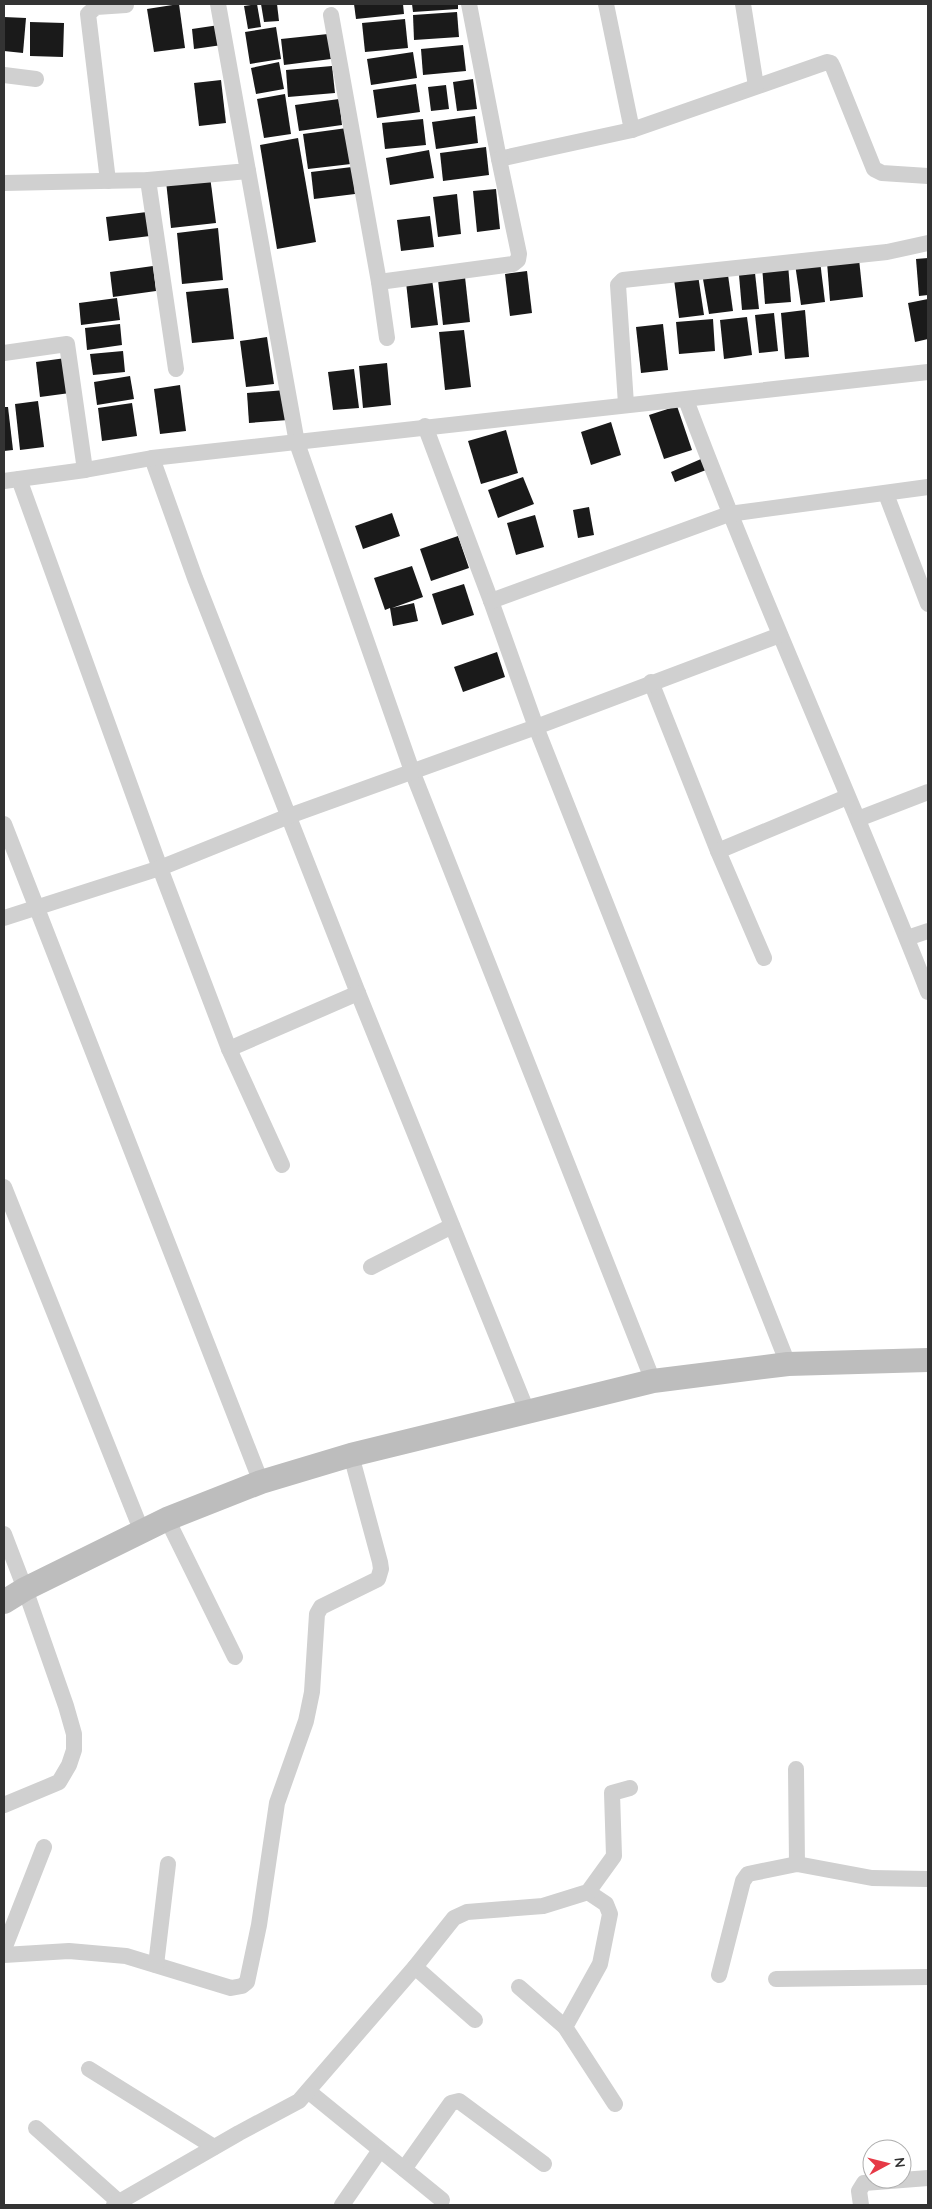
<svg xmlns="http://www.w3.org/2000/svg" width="932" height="2209" viewBox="0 0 932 2209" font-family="Quicksand,sans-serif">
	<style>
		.building { fill: #1a1a1a }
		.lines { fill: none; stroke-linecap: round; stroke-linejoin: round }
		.street { stroke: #d0d0d0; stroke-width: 16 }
		.secondary { stroke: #bdbdbd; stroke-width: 24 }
	</style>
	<rect width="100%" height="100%" fill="#fff"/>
	<g class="building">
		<polygon points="179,4 185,48 154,52 147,9"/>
		<polygon points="257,4 261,27 248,29 244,6"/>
		<polygon points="261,4 277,4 279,21 264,22"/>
		<polygon points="354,4 403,4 404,14 356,19"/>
		<polygon points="412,4 458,4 458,9 413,12"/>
		<polygon points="457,12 459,37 414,40 413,15"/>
		<polygon points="4,17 26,18 23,53 4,51"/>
		<polygon points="405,19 408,48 365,52 362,23"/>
		<polygon points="30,22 64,23 63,57 30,56"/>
		<polygon points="219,25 222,45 194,49 192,29"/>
		<polygon points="276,27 281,59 250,64 245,32"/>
		<polygon points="328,34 331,59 284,65 281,39"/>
		<polygon points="463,45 466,71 423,75 421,49"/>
		<polygon points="413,52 417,78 371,85 367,59"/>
		<polygon points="279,62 284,89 256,94 251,68"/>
		<polygon points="332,66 335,93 288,97 286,70"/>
		<polygon points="473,79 477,109 457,111 453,82"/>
		<polygon points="221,80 226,123 199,126 194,83"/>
		<polygon points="416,84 420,112 377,118 373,90"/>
		<polygon points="446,85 449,109 431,111 428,87"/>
		<polygon points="285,94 291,134 264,138 257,99"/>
		<polygon points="339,99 342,125 299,131 295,105"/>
		<polygon points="475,116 478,143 436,149 432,122"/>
		<polygon points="423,119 426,145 385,149 382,123"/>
		<polygon points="347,128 351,164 308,169 303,134"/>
		<polygon points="298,138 316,242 277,249 260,145"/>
		<polygon points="486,147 489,175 443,181 440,153"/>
		<polygon points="429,150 434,178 390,185 386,158"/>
		<polygon points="352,167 355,194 314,199 311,172"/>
		<polygon points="210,176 216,223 171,228 166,181"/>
		<polygon points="496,189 500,229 477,232 473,191"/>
		<polygon points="457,194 461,234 438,237 433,197"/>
		<polygon points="147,212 150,236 109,241 106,217"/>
		<polygon points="430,216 434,247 401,251 397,220"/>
		<polygon points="218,228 223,280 182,284 177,233"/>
		<polygon points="928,258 928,295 919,296 916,259"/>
		<polygon points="859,259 863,297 830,301 827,262"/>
		<polygon points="820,261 825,302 801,305 795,264"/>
		<polygon points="788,264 791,302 765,304 762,266"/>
		<polygon points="153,266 156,291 113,297 110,272"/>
		<polygon points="527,271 532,313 510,316 505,274"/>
		<polygon points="755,273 759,309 742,310 739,275"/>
		<polygon points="698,275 704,315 679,318 674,279"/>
		<polygon points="728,275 733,311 709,314 703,279"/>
		<polygon points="465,277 470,322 443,325 438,280"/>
		<polygon points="432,279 438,325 411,328 406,282"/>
		<polygon points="228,288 234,339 192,343 186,292"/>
		<polygon points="117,298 120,320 81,325 79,303"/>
		<polygon points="928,299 928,339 915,342 908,303"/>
		<polygon points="805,310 809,357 785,359 781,313"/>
		<polygon points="774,313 778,351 759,353 755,315"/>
		<polygon points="747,317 752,355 724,359 720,320"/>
		<polygon points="713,319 715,351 679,354 676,322"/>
		<polygon points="120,324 122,345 87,350 85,328"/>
		<polygon points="663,324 668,370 641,373 636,327"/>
		<polygon points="464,330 471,387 445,390 439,332"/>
		<polygon points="267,337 274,384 246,387 240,341"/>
		<polygon points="123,351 125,372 93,375 90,354"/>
		<polygon points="66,358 70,393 40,397 36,362"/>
		<polygon points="387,363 391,405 363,408 359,366"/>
		<polygon points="354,369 359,408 333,410 328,372"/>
		<polygon points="130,376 134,399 97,405 94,382"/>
		<polygon points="180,385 186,431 160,434 154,389"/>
		<polygon points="286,390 288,420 249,423 247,393"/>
		<polygon points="38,401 44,447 20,450 15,404"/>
		<polygon points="132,403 137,436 102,441 98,408"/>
		<polygon points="677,406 692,450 664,459 649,415"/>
		<polygon points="4,407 8,407 13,450 4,451"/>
		<polygon points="611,422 621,455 591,465 581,432"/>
		<polygon points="506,430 518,473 481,484 468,441"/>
		<polygon points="701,459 706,470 675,482 671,472"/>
		<polygon points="523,477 534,504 498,518 488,490"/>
		<polygon points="589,507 594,535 578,538 573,510"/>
		<polygon points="392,513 400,536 363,549 355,526"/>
		<polygon points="535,515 544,547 516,555 507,523"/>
		<polygon points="458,536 469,568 431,581 420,549"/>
		<polygon points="412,566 423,597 392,608 414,603 418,621 393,626 390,608 385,610 374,578"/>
		<polygon points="464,584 474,615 442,625 432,594"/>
		<polygon points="497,652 505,677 463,692 454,667"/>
	</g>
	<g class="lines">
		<g class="street">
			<polyline points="469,4 499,159 632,130 827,62 831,63 833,67 874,169 882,173 928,176"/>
			<polyline points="606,4 632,130"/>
			<polyline points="743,4 756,86"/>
			<polyline points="331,15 379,282"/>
			<polyline points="4,75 36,79"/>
			<polyline points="248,171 297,443 412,771 653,1381"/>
			<polyline points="148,180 176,369"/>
			<polyline points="108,181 88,14 96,7 126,5"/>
			<polyline points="4,183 148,180 248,171 218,4"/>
			<polyline points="387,338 379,282 513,264 518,260 519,254 499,159"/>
			<polyline points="4,353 67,344 85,470"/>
			<path d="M 686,400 C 761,599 850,793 928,992"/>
			<polyline points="626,404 618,285 623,280 887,252 928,243"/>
			<polyline points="425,426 491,601 536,727 788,1364"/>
			<polyline points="152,458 195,578 358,993 527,1411"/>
			<polyline points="19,479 160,868 229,1049 282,1165"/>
			<polyline points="4,481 85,470 152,458 928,372"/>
			<polyline points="886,494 928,604"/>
			<polyline points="491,601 729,514 928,487"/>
			<polyline points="651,682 718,851"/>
			<polyline points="858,819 928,792"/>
			<polyline points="4,824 261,1482"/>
			<polyline points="4,918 160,868 289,816 536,727 780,635"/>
			<polyline points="907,938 928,931"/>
			<polyline points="764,958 718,851 847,797"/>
			<polyline points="229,1049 358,993"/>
			<polyline points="4,1187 142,1532"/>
			<polyline points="371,1267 452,1226"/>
			<polyline points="167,1519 235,1657"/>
			<polyline points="4,1534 25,1589 66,1706 74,1734 74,1750 69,1765 59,1782 4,1805"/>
			<polyline points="796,1769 797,1864"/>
			<polyline points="588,1892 606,1904 610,1914 600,1964 565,2027 615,2104"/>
			<polyline points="4,1949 44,1847"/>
			<polyline points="4,1955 69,1951 126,1956 231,1988 242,1986 247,1982 259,1925 277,1803 306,1721 312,1692 317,1614 321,1607 378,1579 381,1569 380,1562 351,1455"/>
			<polyline points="156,1965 168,1864"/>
			<polyline points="415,1967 475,2020"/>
			<polyline points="719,1975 743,1881 748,1874 797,1864 872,1878 928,1879"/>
			<polyline points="776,1979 928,1977"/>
			<polyline points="519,1987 565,2027"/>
			<polyline points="89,2069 214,2147"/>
			<polyline points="308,2091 442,2200"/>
			<polyline points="36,2128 119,2202"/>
			<polyline points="404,2169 451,2103 459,2101 544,2164"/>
			<polyline points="114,2205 239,2133 299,2101 415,1967 454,1918 467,1912 543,1906 588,1892 614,1856 612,1793 630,1788"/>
			<polyline points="342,2205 380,2150"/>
			<polyline points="861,2205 859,2191 864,2183 928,2178"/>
		</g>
		<polyline class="secondary" points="4,1602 25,1589 167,1519 261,1482 351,1455 653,1381 788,1364 928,1360"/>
	</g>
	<rect width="932" height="2209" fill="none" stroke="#333333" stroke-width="10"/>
	<g transform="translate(887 2164) rotate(83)"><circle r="24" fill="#ffffff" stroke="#adadad"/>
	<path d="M0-4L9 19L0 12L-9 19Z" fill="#e63946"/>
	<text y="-8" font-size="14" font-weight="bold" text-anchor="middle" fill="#333333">N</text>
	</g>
</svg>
